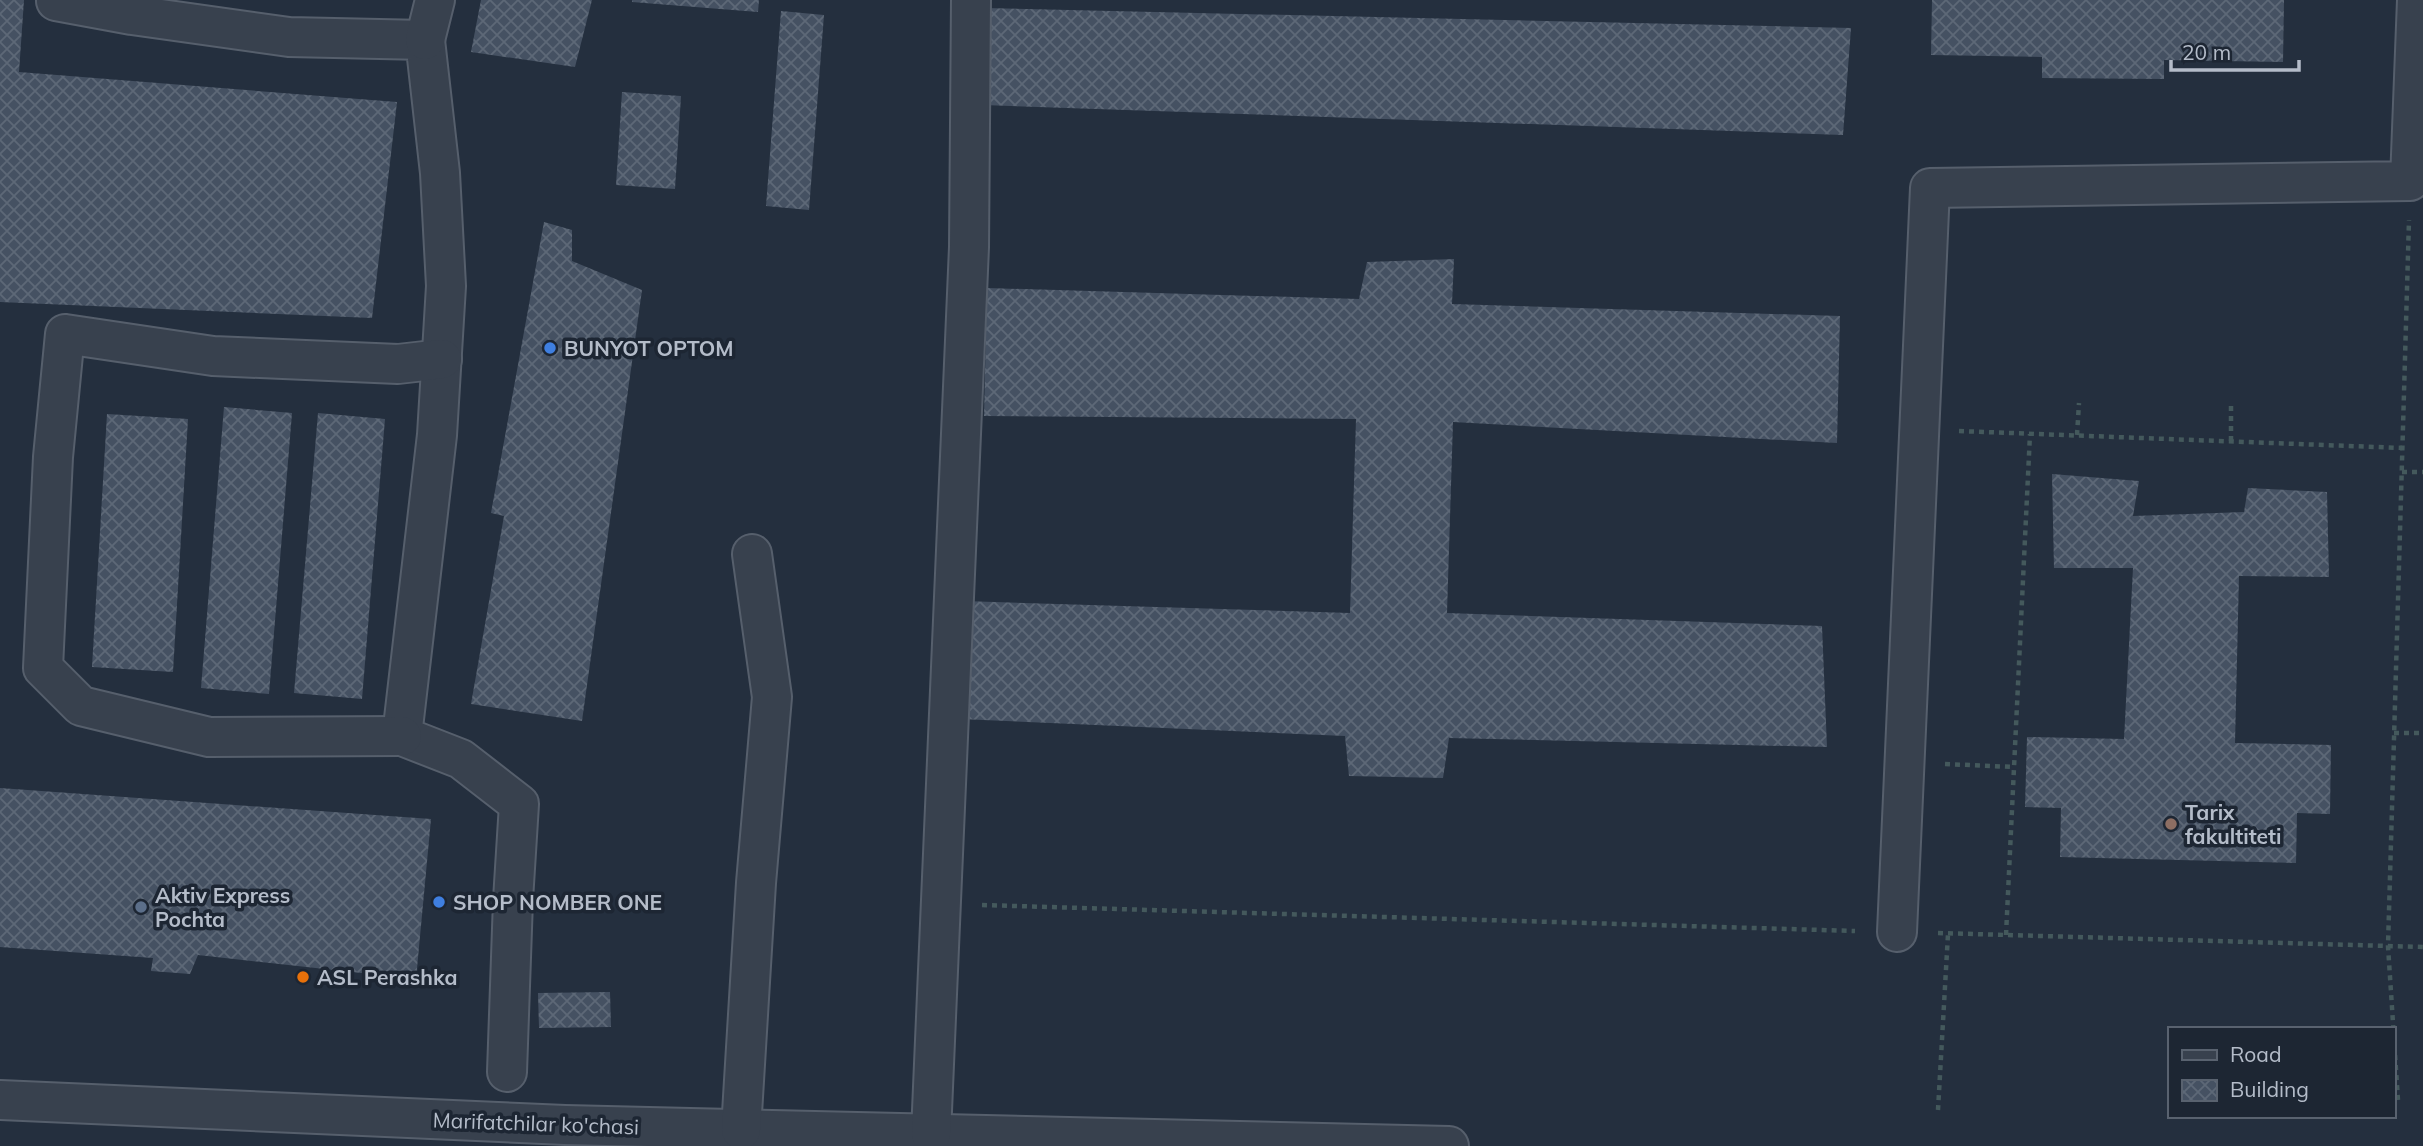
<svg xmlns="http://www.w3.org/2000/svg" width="2423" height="1146" viewBox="0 0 2423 1146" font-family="Mulish,sans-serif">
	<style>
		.building { fill: url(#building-cross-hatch) }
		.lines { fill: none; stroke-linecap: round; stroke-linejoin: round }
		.minor-casing { stroke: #565f6c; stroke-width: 42 }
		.path { stroke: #44595c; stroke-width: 4.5; stroke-dasharray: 5 5; stroke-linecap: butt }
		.minor { stroke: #38414e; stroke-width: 38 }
		.shop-dot { fill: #3f7fe0; stroke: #1d2633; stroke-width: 2.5 }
		.education-dot { fill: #8d6e63; stroke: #1d2633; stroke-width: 2.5 }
		.service-dot { fill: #5c6f8a; stroke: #1d2633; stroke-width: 2.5 }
		.food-dot { fill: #e8710a; stroke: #1d2633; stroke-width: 2.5 }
		.labels { text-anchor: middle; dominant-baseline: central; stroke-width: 7; stroke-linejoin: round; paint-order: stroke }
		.poi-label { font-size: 21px; font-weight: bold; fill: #b4bcc9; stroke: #1d2633; text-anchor: start }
		.street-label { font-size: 21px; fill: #b4bcc9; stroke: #1d2633 }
	</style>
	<defs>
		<pattern id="building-cross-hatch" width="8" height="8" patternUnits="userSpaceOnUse" patternTransform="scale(1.75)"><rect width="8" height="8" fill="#455162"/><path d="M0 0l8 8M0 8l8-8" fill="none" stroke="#5d6877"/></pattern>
	</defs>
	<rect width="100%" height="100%" fill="#242f3e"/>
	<g class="building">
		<polygon points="0,0 24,0 19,72 397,102 372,318 0,302"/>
		<polygon points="481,0 592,0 575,67 471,52"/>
		<polygon points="632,0 759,0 758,12 632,2"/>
		<polygon points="1932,0 2284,0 2283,62 2164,60 2164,79 2042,78 2042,57 1931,55"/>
		<polygon points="984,8 1851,28 1843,135 983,105"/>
		<polygon points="781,11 824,15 809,210 766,206"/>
		<polygon points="622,92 681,96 675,189 616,185"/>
		<polygon points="544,222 572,230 572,261 642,290 582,721 471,704 504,516 491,513"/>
		<polygon points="1454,259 1452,304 1840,316 1837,443 1453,422 1447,613 1822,626 1827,747 1449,738 1443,778 1349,776 1345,736 960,719 963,601 1350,613 1356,419 984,416 987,288 1359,299 1367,262"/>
		<polygon points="224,407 292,413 269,694 201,688"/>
		<polygon points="318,413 385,419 362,699 294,693"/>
		<polygon points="107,414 188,419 173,672 92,667"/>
		<polygon points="2052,474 2139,481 2133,516 2244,512 2248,488 2327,492 2329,577 2239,576 2235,743 2331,745 2330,814 2297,813 2296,863 2060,857 2061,808 2025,807 2027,737 2124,739 2133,568 2054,568"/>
		<polygon points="0,788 431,819 416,979 198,955 190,974 151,971 153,958 0,947"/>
		<polygon points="610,992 611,1027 539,1028 538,993"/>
	</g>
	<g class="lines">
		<defs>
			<g id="minor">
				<polyline points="56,1 132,15 289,37 425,40 440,173 446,286 437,435 402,736 461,759 519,804 513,900 507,1072"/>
				<polyline points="425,40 435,0"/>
				<polyline points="402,736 209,737 81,706 43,668 53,457 65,334 213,356 398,364 442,359"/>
				<polyline points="1897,932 1930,188 2410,181 2417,0"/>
				<polyline points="0,1100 565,1125 1449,1146"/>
				<polyline points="741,1130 756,883 772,697 752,554"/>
				<polyline points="931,1134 969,247 971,0"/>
			</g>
		</defs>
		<use href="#minor" class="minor-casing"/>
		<g class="path">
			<polyline points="1959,431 2402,448"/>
			<polyline points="2077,435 2079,403"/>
			<polyline points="2231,441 2231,406"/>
			<polyline points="2402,472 2423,472"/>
			<polyline points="2394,733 2423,733"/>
			<polyline points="1945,764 2014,767"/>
			<polyline points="982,905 1855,931"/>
			<polyline points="1938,933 2423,947"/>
			<polyline points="2006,935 2030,434"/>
			<polyline points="2398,1100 2388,946 2409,220"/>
			<polyline points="1938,1110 1948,934"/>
		</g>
		<use href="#minor" class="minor"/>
	</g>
	<g class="shop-dot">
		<circle cx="550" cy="348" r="7"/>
		<circle cx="439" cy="902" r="7"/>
	</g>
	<circle class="education-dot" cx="2171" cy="824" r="7"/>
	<circle class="service-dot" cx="141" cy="907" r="7"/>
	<circle class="food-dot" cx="303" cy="977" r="7"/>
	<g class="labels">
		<g class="poi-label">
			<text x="564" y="348">BUNYOT OPTOM</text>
			<text x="2185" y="812">Tarix<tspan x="2185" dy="24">fakultiteti</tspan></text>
			<text x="155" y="895">Aktiv Express<tspan x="155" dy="24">Pochta</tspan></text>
			<text x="453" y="902">SHOP NOMBER ONE</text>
			<text x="317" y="977">ASL Perashka</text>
		</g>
		<g class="street-label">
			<text transform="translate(536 1123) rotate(2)">Marifatchilar ko'chasi</text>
		</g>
	</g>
	<rect x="2168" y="1027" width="228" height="91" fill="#1d2633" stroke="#59626f" stroke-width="2"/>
	<rect x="2182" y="1050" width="35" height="10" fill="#38414e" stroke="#59626f" stroke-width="2"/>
	<text x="2230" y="1062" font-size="21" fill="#b4bcc9">Road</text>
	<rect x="2182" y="1080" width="35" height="21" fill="url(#building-cross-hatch)" stroke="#59626f" stroke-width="2"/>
	<text x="2230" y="1097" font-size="21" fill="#b4bcc9">Building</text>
	<path d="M2171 60v10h128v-10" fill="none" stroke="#b4bcc9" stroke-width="3.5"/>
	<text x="2182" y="60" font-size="21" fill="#b4bcc9" stroke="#1d2633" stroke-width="5" paint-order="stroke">20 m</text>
</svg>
